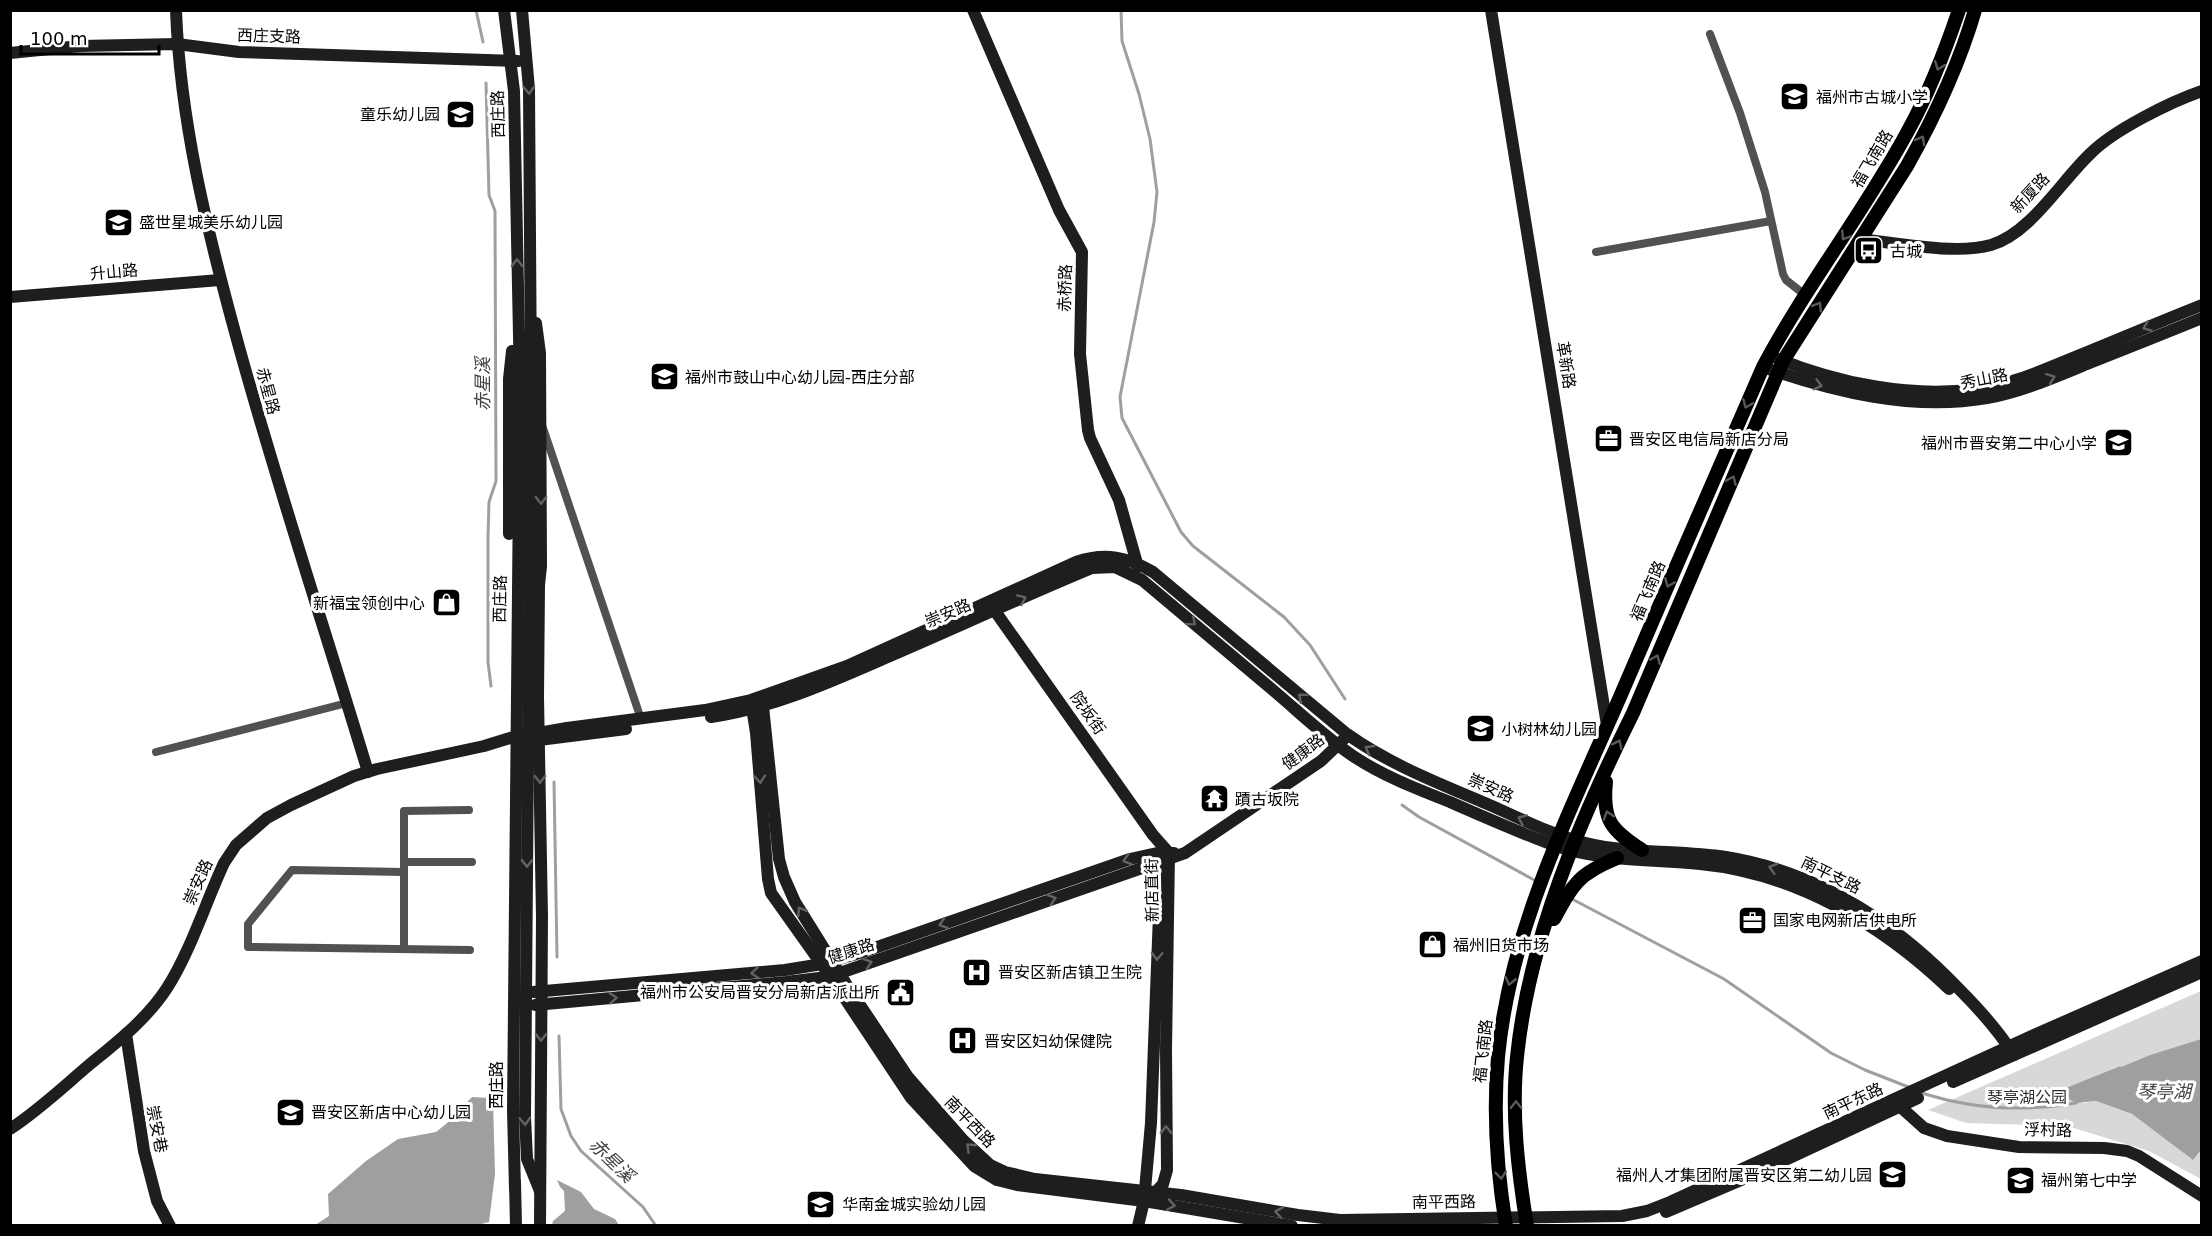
<svg xmlns="http://www.w3.org/2000/svg" width="2212" height="1236" viewBox="0 0 2212 1236" font-family="'DejaVu Sans','Noto Sans SC',sans-serif">
	<style>
		.green { fill: #d8d8d8 }
		.water { fill: #9f9f9f }
		.lines { fill: none; stroke-linecap: round; stroke-linejoin: round }
		.stream { stroke: #9f9f9f; stroke-width: 3 }
		.street { stroke: #515151; stroke-width: 8 }
		.secondary { stroke: #1e1e1e; stroke-width: 12 }
		.primary { stroke: #000; stroke-width: 14 }
		.oneway { stroke: #595959 }
		.oneway2 { stroke: #626262 }
		.labels { text-anchor: middle; dominant-baseline: central; stroke-width: 6; stroke-linejoin: round; paint-order: stroke }
		.street-label { font-size: 16px; fill: #000; stroke: #fff }
		.poi-label { font-size: 16px; fill: #000; stroke: #fff; text-anchor: start }
		.park-label { font-size: 16px; fill: #2f2f2f; stroke: #fff }
		.water-label { font-size: 18px; font-style: italic; fill: #404040; stroke: #fff }
	</style>
	<rect width="100%" height="100%" fill="#fff"/>
	<polygon class="green" points="2201,991 2201,1039 2150,1055 2121,1067 2119,1066 2057,1092 2083,1103 2096,1101 2132,1114 2193,1160 2201,1150 2201,1179 2149,1151 2054,1122 2032,1125 1966,1123 1928,1110"/>
	<g class="water">
		<polygon points="2201,1039 2201,1150 2193,1160 2132,1114 2096,1101 2076,1103 2056,1092 2120,1066 2121,1067 2150,1055"/>
		<polygon points="472,1097 489,1098 493,1101 495,1174 489,1222 474,1226 315,1225 329,1216 328,1194 366,1161 398,1139 436,1132 446,1124"/>
		<polygon points="557,1180 581,1192 594,1209 615,1219 619,1225 552,1225 553,1221 565,1211 564,1191 560,1187"/>
	</g>
	<g class="lines">
		<g class="stream">
			<polyline points="476,10 483,42"/>
			<polyline points="1121,10 1122,41 1139,94 1150,139 1157,192 1154,222 1120,397 1122,418 1181,532 1193,546 1284,617 1310,645 1345,699"/>
			<polyline points="486,83 489,195 495,211 496,481 489,502 488,537 488,662 491,686"/>
			<polyline points="554,782 557,957"/>
			<polyline points="1402,805 1419,817 1536,881"/>
			<polyline points="1572,899 1724,979 1831,1053 1865,1070 1911,1088"/>
			<polyline points="559,1036 561,1109 571,1136 581,1151 643,1207 656,1226"/>
			<path d="M 1919,1092 C 1970,1109 2024,1112 2076,1103"/>
		</g>
		<g class="street">
			<polyline points="1710,34 1740,113 1765,192 1783,274 1786,280 1805,295"/>
			<polyline points="1596,252 1771,221"/>
			<polyline points="543,428 641,719"/>
			<polyline points="156,752 347,703"/>
			<polyline points="404,862 472,862"/>
			<polyline points="404,872 292,870 248,924 248,947 470,950"/>
			<polyline points="404,948 404,811 469,810"/>
		</g>
		<g class="secondary">
			<path d="M 176,10 C 180,121 207,230 236,336 C 276,483 324,626 368,772"/>
			<polyline points="504,10 514,91 520,384 513,1110 515,1189"/>
			<polyline points="522,10 529,89 531,385 525,1117 527,1159 540,1191"/>
			<polyline points="973,10 1059,210 1082,252 1080,354 1088,430 1090,438 1119,500 1138,567"/>
			<polyline points="1491,10 1607,725"/>
			<polyline points="10,53 80,46 177,44 239,52 518,61"/>
			<path d="M 1860,239 C 1897,243 1956,255 1991,245 C 2031,233 2061,181 2091,153 C 2114,130 2170,102 2202,91"/>
			<polyline points="10,297 220,280"/>
			<polyline points="536,323 540,353 541,566 539,585 538,697 542,916 540,1226"/>
			<path d="M 1776,358 C 1837,383 1910,398 1976,389 C 2011,385 2043,370 2075,357 C 2117,340 2159,322 2202,305"/>
			<path d="M 1763,367 C 1834,392 1912,411 1987,398 C 2021,392 2055,377 2087,364 C 2125,349 2163,334 2202,318"/>
			<polyline points="509,534 509,379 512,351"/>
			<polyline points="995,611 1153,835 1169,853 1166,1050 1167,1170 1163,1184 1153,1195"/>
			<polyline points="762,697 779,859 784,877 795,902 848,987 908,1077 963,1140 990,1165 1005,1172 1035,1179 1181,1195 1298,1215 1340,1220 1622,1216 1647,1211 1670,1202 2034,1035 2202,961"/>
			<polyline points="751,701 756,733 768,879 771,893 830,976 911,1098 974,1166 997,1180 1017,1185 1144,1201 1292,1226"/>
			<path d="M 711,717 C 772,708 828,683 883,659 C 953,629 1022,597 1092,568 L 1115,567 L 1142,580 C 1186,617 1230,654 1274,691 C 1300,713 1325,737 1353,756 C 1383,776 1417,789 1450,802 C 1484,817 1518,832 1553,845 C 1600,862 1651,859 1700,864 C 1795,873 1881,924 1949,989"/>
			<polyline points="539,740 626,729"/>
			<polyline points="533,992 785,970 822,964 863,952 1130,859 1157,853 1174,853"/>
			<polyline points="535,1005 786,982 819,978 840,973 1185,853 1321,761 1344,739"/>
			<polyline points="126,1034 144,1151 157,1201 170,1226"/>
			<polyline points="1953,1082 2202,972"/>
			<polyline points="1894,1101 1924,1128 1947,1136 2019,1147 2104,1148 2127,1151 2139,1156 2202,1196"/>
			<path d="M 10,1129 C 39,1110 63,1087 89,1065 C 117,1042 147,1019 167,988 C 191,950 205,904 224,863 L 236,845 L 267,818 L 291,805 L 354,776 L 377,769 L 484,746 L 510,738 L 567,728 L 705,710 L 751,700 L 847,666 L 1076,562 C 1105,552 1128,557 1153,572 L 1347,734 C 1389,764 1438,783 1485,803 C 1518,817 1551,835 1586,843 C 1632,854 1680,850 1726,857 C 1818,872 1895,922 1959,989 C 1979,1009 1998,1030 2014,1055"/>
			<polyline points="515,1182 516,1226"/>
			<polyline points="1666,1212 1753,1175 1918,1098"/>
			<polyline points="1138,1226 1144,1201 1151,1123 1160,888 1157,857"/>
		</g>
		<g class="primary">
			<path d="M 1606,782 C 1602,820 1611,830 1642,850"/>
			<path d="M 1554,919 C 1573,884 1578,874 1617,858"/>
			<path d="M 1506,1226 C 1497,1171 1493,1112 1498,1057 C 1510,927 1572,808 1623,690 C 1669,582 1716,475 1763,367 C 1807,284 1865,211 1909,129 C 1930,91 1945,51 1959,10"/>
			<path d="M 1527,1226 C 1518,1171 1511,1112 1517,1057 C 1529,938 1580,820 1633,713 L 1783,361 L 1907,166 C 1935,116 1959,65 1975,10"/>
		</g>
	</g>
	<defs><path id="oneway-chevron" d="M-2-3.5L2.5 0L-2 3.5" fill="none" stroke-width="1.6" stroke-linecap="round" stroke-linejoin="round" transform="scale(1.5)"/></defs>
	<g class="oneway">
		<use href="#oneway-chevron" transform="translate(1939 66) rotate(111)"/>
		<use href="#oneway-chevron" transform="translate(1921 140) rotate(-61)"/>
		<use href="#oneway-chevron" transform="translate(1845 236) rotate(123)"/>
		<use href="#oneway-chevron" transform="translate(1818 306) rotate(-58)"/>
		<use href="#oneway-chevron" transform="translate(1747 404) rotate(113)"/>
		<use href="#oneway-chevron" transform="translate(1732 480) rotate(-67)"/>
		<use href="#oneway-chevron" transform="translate(1669 583) rotate(113)"/>
		<use href="#oneway-chevron" transform="translate(1656 659) rotate(-67)"/>
		<use href="#oneway-chevron" transform="translate(1618 744) rotate(-64)"/>
		<use href="#oneway-chevron" transform="translate(1608 815) rotate(-108)"/>
		<use href="#oneway-chevron" transform="translate(1510 981) rotate(103)"/>
		<use href="#oneway-chevron" transform="translate(1516 1105) rotate(-91)"/>
		<use href="#oneway-chevron" transform="translate(1501 1175) rotate(84)"/>
	</g>
	<g class="oneway2">
		<use href="#oneway-chevron" transform="translate(529 90) rotate(88)"/>
		<use href="#oneway-chevron" transform="translate(517 263) rotate(-91)"/>
		<use href="#oneway-chevron" transform="translate(2147 327) rotate(158)"/>
		<use href="#oneway-chevron" transform="translate(2051 378) rotate(-20)"/>
		<use href="#oneway-chevron" transform="translate(1818 385) rotate(15)"/>
		<use href="#oneway-chevron" transform="translate(541 500) rotate(90)"/>
		<use href="#oneway-chevron" transform="translate(1022 599) rotate(-24)"/>
		<use href="#oneway-chevron" transform="translate(1192 622) rotate(40)"/>
		<use href="#oneway-chevron" transform="translate(1302 697) rotate(-140)"/>
		<use href="#oneway-chevron" transform="translate(1369 749) rotate(-150)"/>
		<use href="#oneway-chevron" transform="translate(540 779) rotate(89)"/>
		<use href="#oneway-chevron" transform="translate(760 779) rotate(85)"/>
		<use href="#oneway-chevron" transform="translate(1522 819) rotate(-156)"/>
		<use href="#oneway-chevron" transform="translate(1127 860) rotate(163)"/>
		<use href="#oneway-chevron" transform="translate(527 863) rotate(91)"/>
		<use href="#oneway-chevron" transform="translate(1773 868) rotate(-164)"/>
		<use href="#oneway-chevron" transform="translate(1052 899) rotate(-19)"/>
		<use href="#oneway-chevron" transform="translate(801 911) rotate(-122)"/>
		<use href="#oneway-chevron" transform="translate(943 924) rotate(161)"/>
		<use href="#oneway-chevron" transform="translate(1157 956) rotate(92)"/>
		<use href="#oneway-chevron" transform="translate(868 963) rotate(-19)"/>
		<use href="#oneway-chevron" transform="translate(755 973) rotate(175)"/>
		<use href="#oneway-chevron" transform="translate(613 998) rotate(-5)"/>
		<use href="#oneway-chevron" transform="translate(541 1037) rotate(90)"/>
		<use href="#oneway-chevron" transform="translate(525 1121) rotate(88)"/>
		<use href="#oneway-chevron" transform="translate(1166 1130) rotate(-91)"/>
		<use href="#oneway-chevron" transform="translate(970 1147) rotate(-136)"/>
		<use href="#oneway-chevron" transform="translate(1171 1205) rotate(9)"/>
		<use href="#oneway-chevron" transform="translate(1279 1212) rotate(-170)"/>
	</g>
	<defs>
		<symbol id="school-square" viewBox="-11 -11 22 22"><rect x="-9" y="-9" width="18" height="18" rx="4" fill="#000" stroke="#fff"/><path d="M0-5L7-2L0 1L-7-2ZM-4 1L0 2.5L4 1V4Q0 6-4 4Z" fill="#fff"/></symbol>
		<symbol id="bus-square" viewBox="-11 -11 22 22"><rect x="-9" y="-9" width="18" height="18" rx="4" fill="#000" stroke="#fff"/><path d="M-5-6H5V4H4V6H2V4H-2V6H-4V4H-5ZM-3.5-4V0h7V-4ZM-3.5 1.2v1.5H-2V1.2ZM2 1.2v1.5H3.5V1.2Z" fill="#fff"/></symbol>
		<symbol id="office-square" viewBox="-11 -11 22 22"><rect x="-9" y="-9" width="18" height="18" rx="4" fill="#000" stroke="#fff"/><path d="M-6-3h4V-5.5h4V-3h4V5H-6ZM-1-4.5V-3h2v-1.5ZM-6 0V1H6V0Z" fill="#fff"/></symbol>
		<symbol id="shop-square" viewBox="-11 -11 22 22"><rect x="-9" y="-9" width="18" height="18" rx="4" fill="#000" stroke="#fff"/><path d="M-5-2.5h2.3a2.7 3.5 0 0 1 5.4 0H5L5.5 6h-11ZM-1.5-2.5h3a1.5 2.3 0 0 0-3 0Z" fill="#fff"/></symbol>
		<symbol id="temple-square" viewBox="-11 -11 22 22"><rect x="-9" y="-9" width="18" height="18" rx="4" fill="#000" stroke="#fff"/><path d="M0-6L5-2H3V0L6.5 2.5H4V6H1.5V3h-3V6H-4V2.5H-6.5L-3 0V-2H-5Z" fill="#fff"/></symbol>
		<symbol id="hospital-square" viewBox="-11 -11 22 22"><rect x="-9" y="-9" width="18" height="18" rx="4" fill="#000" stroke="#fff"/><path d="M-5-5h3v3.5h4V-5h3V5h-3V1.5h-4V5h-3Z" fill="#fff"/></symbol>
		<symbol id="civic-square" viewBox="-11 -11 22 22"><rect x="-9" y="-9" width="18" height="18" rx="4" fill="#000" stroke="#fff"/><path d="M-.6-6.5H3V-4.5H.6V-3L4-1V1h2V6H-6V1h2V-1L-.6-3ZM-1.2 2.5V6h2.4V2.5Z" fill="#fff"/></symbol>
	</defs>
	<g fill-rule="evenodd">
		<use href="#school-square" x="1778" y="80" width="33" height="33"/>
		<use href="#school-square" x="444" y="98" width="33" height="33"/>
		<use href="#school-square" x="102" y="206" width="33" height="33"/>
		<use href="#bus-square" x="1852" y="234" width="33" height="33"/>
		<use href="#school-square" x="648" y="360" width="33" height="33"/>
		<use href="#office-square" x="1592" y="422" width="33" height="33"/>
		<use href="#school-square" x="2102" y="426" width="33" height="33"/>
		<use href="#shop-square" x="430" y="586" width="33" height="33"/>
		<use href="#school-square" x="1464" y="712" width="33" height="33"/>
		<use href="#temple-square" x="1198" y="782" width="33" height="33"/>
		<use href="#office-square" x="1736" y="904" width="33" height="33"/>
		<use href="#shop-square" x="1416" y="928" width="33" height="33"/>
		<use href="#hospital-square" x="960" y="956" width="33" height="33"/>
		<use href="#civic-square" x="884" y="976" width="33" height="33"/>
		<use href="#hospital-square" x="946" y="1024" width="33" height="33"/>
		<use href="#school-square" x="274" y="1096" width="33" height="33"/>
		<use href="#school-square" x="1876" y="1158" width="33" height="33"/>
		<use href="#school-square" x="2004" y="1164" width="33" height="33"/>
		<use href="#school-square" x="804" y="1188" width="33" height="33"/>
	</g>
	<g class="labels">
		<g class="street-label">
			<text transform="translate(269 36) rotate(2)">西庄支路</text>
			<text transform="translate(498 114) rotate(-91)">西庄路</text>
			<text transform="translate(1872 159) rotate(-59)">福飞南路</text>
			<text transform="translate(2030 193) rotate(-47)">新厦路</text>
			<text transform="translate(114 272) rotate(-5)">升山路</text>
			<text transform="translate(1065 288) rotate(-88)">赤桥路</text>
			<text transform="translate(1566 365) rotate(81)">革新路</text>
			<text transform="translate(1984 379) rotate(-11)">秀山路</text>
			<text transform="translate(268 391) rotate(75)">赤星路</text>
			<text transform="translate(1648 591) rotate(-67)">福飞南路</text>
			<text transform="translate(500 599) rotate(-89)">西庄路</text>
			<text transform="translate(948 613) rotate(-23)">崇安路</text>
			<text transform="translate(1088 713) rotate(55)">院坂街</text>
			<text transform="translate(1303 752) rotate(-37)">健康路</text>
			<text transform="translate(1491 788) rotate(24)">崇安路</text>
			<text transform="translate(1831 875) rotate(26)">南平支路</text>
			<text transform="translate(198 882) rotate(-66)">崇安路</text>
			<text transform="translate(1152 890) rotate(-91)">新店直街</text>
			<text transform="translate(851 951) rotate(-18)">健康路</text>
			<text transform="translate(1483 1051) rotate(-84)">福飞南路</text>
			<text transform="translate(496 1085) rotate(-90)">西庄路</text>
			<text transform="translate(1853 1101) rotate(-25)">南平东路</text>
			<text transform="translate(970 1122) rotate(46)">南平西路</text>
			<text transform="translate(157 1129) rotate(79)">崇安巷</text>
			<text transform="translate(2048 1130) rotate(1)">浮村路</text>
			<text transform="translate(1444 1202) rotate(-1)">南平西路</text>
		</g>
		<g class="poi-label">
			<text x="1816" y="97">福州市古城小学</text>
			<text x="440" y="114" text-anchor="end">童乐幼儿园</text>
			<text x="139" y="222">盛世星城美乐幼儿园</text>
			<text x="1890" y="251">古城</text>
			<text x="685" y="377">福州市鼓山中心幼儿园-西庄分部</text>
			<text x="1629" y="439">晋安区电信局新店分局</text>
			<text x="2097" y="443" text-anchor="end">福州市晋安第二中心小学</text>
			<text x="425" y="603" text-anchor="end">新福宝领创中心</text>
			<text x="1501" y="729">小树林幼儿园</text>
			<text x="1235" y="799">蹟古坂院</text>
			<text x="1773" y="920">国家电网新店供电所</text>
			<text x="1453" y="945">福州旧货市场</text>
			<text x="998" y="972">晋安区新店镇卫生院</text>
			<text x="880" y="992" text-anchor="end">福州市公安局晋安分局新店派出所</text>
			<text x="984" y="1041">晋安区妇幼保健院</text>
			<text x="311" y="1112">晋安区新店中心幼儿园</text>
			<text x="1872" y="1175" text-anchor="end">福州人才集团附属晋安区第二幼儿园</text>
			<text x="2041" y="1180">福州第七中学</text>
			<text x="842" y="1204">华南金城实验幼儿园</text>
		</g>
		<g class="park-label">
			<text x="2027" y="1097">琴亭湖公园</text>
		</g>
		<g class="water-label">
			<text transform="translate(482 384) rotate(-90)">赤星溪</text>
			<text x="2164" y="1091">琴亭湖</text>
			<text transform="translate(612 1160) rotate(44)">赤星溪</text>
		</g>
	</g>
	<rect width="2212" height="1236" fill="none" stroke="#000000" stroke-width="24"/>
	<path d="M21 45v9h138v-9" fill="none" stroke="#000000" stroke-width="3"/>
	<text x="30" y="45" font-size="18" fill="#000000" stroke="#ffffff" stroke-width="4.5" paint-order="stroke">100 m</text>
</svg>
